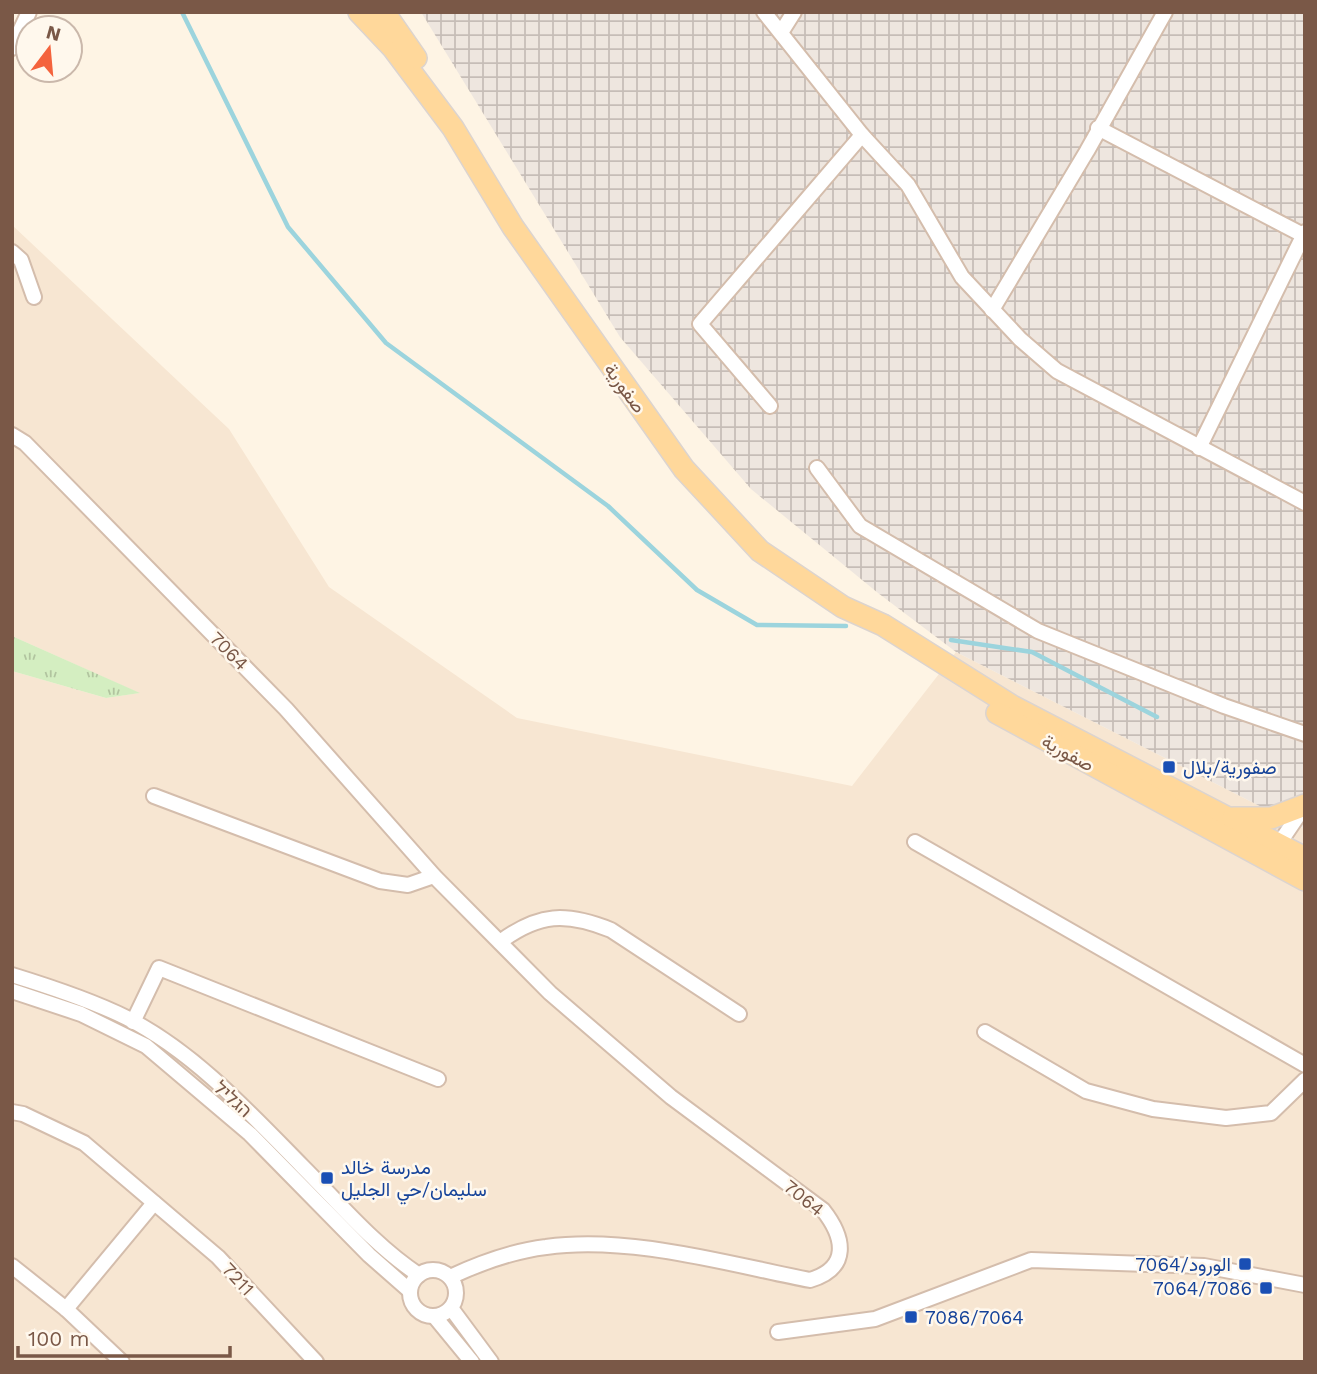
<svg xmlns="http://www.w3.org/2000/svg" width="1317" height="1374" viewBox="0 0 1317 1374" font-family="'Work Sans',Vazirmatn,Heebo,sans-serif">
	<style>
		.residential { fill: #f7e6d2 }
		.industrial { fill: url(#industrial-grid) }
		.grass { fill: url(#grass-tufts) }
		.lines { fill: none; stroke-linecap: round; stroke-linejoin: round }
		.stream { stroke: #9cd4dd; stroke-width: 4.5 }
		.street-casing { stroke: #d4bdac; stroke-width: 18 }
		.primary-casing { stroke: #dcd4cf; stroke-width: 24 }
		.street { stroke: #fff; stroke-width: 14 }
		.primary { stroke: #ffd89b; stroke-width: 21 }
		.transit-dot { fill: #1a4fb4; stroke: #fff8ed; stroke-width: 2.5 }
		.labels { text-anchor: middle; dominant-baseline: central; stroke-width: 5; stroke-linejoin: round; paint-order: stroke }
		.street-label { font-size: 19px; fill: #7a5847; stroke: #fff8ed }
		.transit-label { font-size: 19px; fill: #164399; stroke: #fff8ed; text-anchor: start }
	</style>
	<defs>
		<pattern id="industrial-grid" width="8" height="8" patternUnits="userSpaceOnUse" patternTransform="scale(1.75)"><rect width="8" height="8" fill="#eee6df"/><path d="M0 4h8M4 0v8" fill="none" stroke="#c6bdb7"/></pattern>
		<pattern id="grass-tufts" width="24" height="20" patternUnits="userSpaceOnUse" patternTransform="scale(1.75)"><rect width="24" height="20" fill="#d4eec1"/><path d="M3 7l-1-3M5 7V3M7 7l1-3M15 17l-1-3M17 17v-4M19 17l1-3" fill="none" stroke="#b1c49f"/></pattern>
	</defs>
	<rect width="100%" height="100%" fill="#fef4e4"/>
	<polygon class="residential" points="12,225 229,429 329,587 517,718 852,786 956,652 1305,829 1305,1362 12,1362 12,671 106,698 139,693 12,636"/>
	<polygon class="industrial" points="421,12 1305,12 1305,829 956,652 878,593 751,489 620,337"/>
	<polygon class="grass" points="12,636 140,693 106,698 12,671"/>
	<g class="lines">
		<g class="stream">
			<polyline points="182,12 288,227 386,343 608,506 697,590 757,625 846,626"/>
			<polyline points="951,640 1032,652 1157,717"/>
		</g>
		<defs>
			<g id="street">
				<polyline points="764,12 862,135 908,185 962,277 1020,339 1057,371 1305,503"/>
				<polyline points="782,31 794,12"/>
				<polyline points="12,48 29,12"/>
				<polyline points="1098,128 1303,235"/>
				<polyline points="12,252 21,260 34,297"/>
				<polyline points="992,310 1087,151 1165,12"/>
				<polyline points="770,406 700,324 862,135"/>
				<path d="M 12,435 L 25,443 L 286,709 L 434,876 L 550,993 L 671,1097 L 823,1210 C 845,1238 850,1268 810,1280 C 728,1264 629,1235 546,1247 C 513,1251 480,1263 450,1277"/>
				<polyline points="1199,448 1305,232"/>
				<polyline points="817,468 860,526 1038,631 1224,706 1305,734"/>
				<polyline points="154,796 380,881 408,885 434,876"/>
				<polyline points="915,842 1305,1065"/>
				<polyline points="1274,851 1304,807"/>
				<path d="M 500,942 C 539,913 566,912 611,930 L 739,1014"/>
				<path d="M 12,975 C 51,987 91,1000 127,1018 C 194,1052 250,1113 302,1166 C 339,1203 375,1246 419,1275"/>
				<polyline points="12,991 81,1014 146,1046 250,1134 369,1255 410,1291"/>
				<polyline points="133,1022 159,968 438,1079"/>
				<polyline points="985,1032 1086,1091 1153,1109 1226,1118 1271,1113 1305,1080"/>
				<polyline points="12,1112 23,1114 84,1143 218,1257 316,1362"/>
				<polyline points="12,1266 66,1309 122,1362"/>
				<circle cx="433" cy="1293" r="23"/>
				<polyline points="451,1308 491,1362"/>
				<polyline points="66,1309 154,1203"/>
				<polyline points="435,1317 472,1362"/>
				<polyline points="778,1332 875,1319 1031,1260 1204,1266 1305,1285"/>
			</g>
			<g id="primary">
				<polyline points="359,12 393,48 453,128 513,227 684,469 760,551 843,607 883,625 1012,706 1305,858"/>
				<polyline points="384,12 416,58"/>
				<polyline points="997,713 1305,880"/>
				<polyline points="1233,818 1271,818 1305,805"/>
			</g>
		</defs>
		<use href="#street" class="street-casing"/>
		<use href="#primary" class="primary-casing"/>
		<use href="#street" class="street"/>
		<use href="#primary" class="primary"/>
	</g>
	<g class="transit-dot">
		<rect x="1162" y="760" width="14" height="14" rx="3.5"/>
		<rect x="320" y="1171" width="14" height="14" rx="3.5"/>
		<rect x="1238" y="1257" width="14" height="14" rx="3.5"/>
		<rect x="1259" y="1281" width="14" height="14" rx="3.5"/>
		<rect x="904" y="1310" width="14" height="14" rx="3.5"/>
	</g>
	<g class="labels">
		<g class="street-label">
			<text transform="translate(625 388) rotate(54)">صفورية</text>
			<text transform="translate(229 651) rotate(45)">7064</text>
			<text transform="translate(1068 753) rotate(29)">صفورية</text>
			<text transform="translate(233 1099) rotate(42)">הגליל</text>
			<text transform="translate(804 1198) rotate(39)">7064</text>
			<text transform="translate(238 1279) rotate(47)">7211</text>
		</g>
		<g class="transit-label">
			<text x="1183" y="767">صفورية/بلال</text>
			<text x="341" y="1167">مدرسة خالد<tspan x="341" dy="22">سليمان/حي الجليل</tspan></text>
			<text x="1231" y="1264" text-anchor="end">الورود/7064</text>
			<text x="1252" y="1288" text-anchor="end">7064/7086</text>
			<text x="925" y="1317">7086/7064</text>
		</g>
	</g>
	<rect width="1317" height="1374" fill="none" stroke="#7a5847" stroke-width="28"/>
	<g transform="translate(49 49) rotate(16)"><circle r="33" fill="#fff8ed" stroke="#cab8ab" stroke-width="2"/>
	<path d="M0-5L12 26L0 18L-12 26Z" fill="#f4633d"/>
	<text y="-10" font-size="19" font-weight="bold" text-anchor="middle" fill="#7a5847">N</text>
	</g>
	<path d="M18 1346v10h212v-10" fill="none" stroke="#7a5847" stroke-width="3.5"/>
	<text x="28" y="1346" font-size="21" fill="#7a5847" stroke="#fff8ed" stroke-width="5" paint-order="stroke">100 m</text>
</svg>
